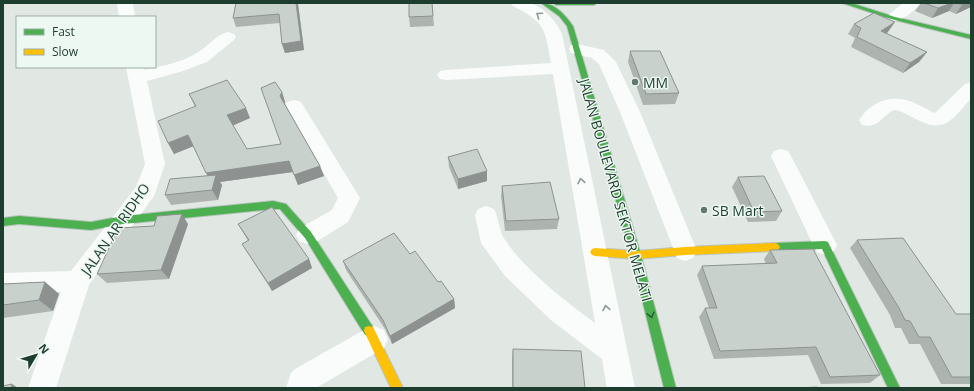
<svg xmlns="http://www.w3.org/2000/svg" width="974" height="391" viewBox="0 0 974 391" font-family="'Open Sans',sans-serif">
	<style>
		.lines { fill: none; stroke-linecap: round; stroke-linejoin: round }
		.fast-casing { stroke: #bac5bf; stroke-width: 2 }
		.slow-casing { stroke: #bac5bf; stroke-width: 2 }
		.street { fill: #fafcfb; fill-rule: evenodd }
		.fast { fill: #4caf50; fill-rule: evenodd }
		.slow { fill: #ffc107; fill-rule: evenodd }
		.wall { fill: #adb4b0 }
		.shaded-wall { fill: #8d9290 }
		.building { fill: #c9d1cd; stroke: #8d9290 }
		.oneway { stroke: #8c9c95 }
		.oneway2 { stroke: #2b5f39 }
		.poi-dot { fill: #62796e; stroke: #eef8f2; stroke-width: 1.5 }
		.labels { text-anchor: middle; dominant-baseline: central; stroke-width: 3; stroke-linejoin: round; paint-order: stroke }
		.poi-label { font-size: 14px; fill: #1d3d2f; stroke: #eef8f2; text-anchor: start }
		.street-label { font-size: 14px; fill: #1d3d2f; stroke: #eef8f2 }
	</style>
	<rect width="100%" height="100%" fill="#e1e8e4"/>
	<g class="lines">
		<defs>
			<g id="fast">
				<path d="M 541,3 C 555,3 565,15 573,26 L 641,255 L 676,388 L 664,388 L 631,255 L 567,26 L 559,16 Z"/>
				<polygon points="553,3 597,3 594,5 556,5"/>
				<polygon points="842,3 851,3 895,17 971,35 971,39 891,19"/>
				<polygon points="273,201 286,204 311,232 373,327 374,331 373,335 369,336 365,335 305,238 280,209 273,209 123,224 91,230 19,224 3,226 3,218 19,216 91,222 123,216"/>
				<polygon points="825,241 828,242 900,388 888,388 822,249 775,251 772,250 770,247 772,244 775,243"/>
			</g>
			<g id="slow">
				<polygon points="775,243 778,244 780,247 778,250 775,251 685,255 636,259 595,256 592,255 590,252 592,249 595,248 636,251 685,247"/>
				<polygon points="369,326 373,327 403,388 391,388 364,331 365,327"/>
			</g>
		</defs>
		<use href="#fast" class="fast-casing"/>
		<use href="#slow" class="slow-casing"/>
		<g class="street">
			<polygon points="117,3 133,3 135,17 119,17"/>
			<path d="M 510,3 C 516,3 524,2 530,3 C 544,7 556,21 562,34 L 635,388 L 607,388 L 602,359 L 551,320 L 505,276 L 481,243 L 475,215 L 478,209 L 486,206 L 494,209 C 499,218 499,232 505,240 C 526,271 565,301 595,323 L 553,74 L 446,80 L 440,79 L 437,75 L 440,71 L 446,70 L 551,63 C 545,29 546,23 513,6 Z"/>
			<path d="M 903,3 L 921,3 C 914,12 899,24 887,21 L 885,18 Z"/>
			<path d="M 228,32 L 234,34 L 236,37 L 234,40 L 207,62 L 183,71 L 147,81 L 165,164 L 154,196 L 89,285 L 56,388 L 28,388 L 61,292 L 3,295 L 3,273 L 71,271 L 136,187 L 145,164 L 126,67 L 144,67 L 144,70 C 161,66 180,63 195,54 C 207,48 215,35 228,32 Z"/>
			<polygon points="577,44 604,50 616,62 640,112 697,251 693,258 685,261 677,258 620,112 599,64 592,58 571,53 569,49 571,45"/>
			<path d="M 971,82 L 971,99 C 951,120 945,135 914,118 C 907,115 901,110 894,110 C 881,116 879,129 862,125 L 859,120 C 871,101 892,94 912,102 C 920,105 927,110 935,113 L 965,84 Z"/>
			<polygon points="294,100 301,102 360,198 348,222 316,242 308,244 300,242 296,235 300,228 332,210 338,198 285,106 287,102"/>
			<polygon points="781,149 788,151 791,156 837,245 833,252 825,255 817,252 813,245 771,156 774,151"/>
			<polygon points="374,326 384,330 388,339 384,348 316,388 286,388 291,373 295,369 364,330"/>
		</g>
		<use href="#fast" class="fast"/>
		<use href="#slow" class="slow"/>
	</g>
	<g class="wall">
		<polygon points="432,3 434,26 410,27 409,17"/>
		<polygon points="921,3 971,3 971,7 956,14 949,11 932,18 915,11"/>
		<polygon points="298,4 304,50 285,53 282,44 280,23 236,27 233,18"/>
		<polygon points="854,24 888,32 886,33 927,52 919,62 903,73 851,47 855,38 848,34"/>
		<polygon points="630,51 679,93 675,104 643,105 628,62"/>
		<polygon points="282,92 285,102 285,104 320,166 324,176 298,185 293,172 220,182 222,185 218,200 171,205 165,195 208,175 193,146 174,154 168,143 195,107 189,94 250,118 233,125 247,149 281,144"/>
		<polygon points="448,157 487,171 487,181 458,189 449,167"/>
		<polygon points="738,177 782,211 776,221 748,222 732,187"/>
		<polygon points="502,186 559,219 557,229 505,231 501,196"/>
		<polygon points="188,224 169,279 107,283 97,274"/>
		<polygon points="238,224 309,259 312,268 272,291 242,244 248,241"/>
		<polygon points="857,240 956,314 971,314 971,384 941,384 920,344 909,344 901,328 895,328 890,315 850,248"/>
		<polygon points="770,250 880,375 870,383 821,384 808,355 714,359 699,317 705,308 709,308 697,275 702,266 766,264 764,259"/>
		<polygon points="410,254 454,299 455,308 392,344 385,329 346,270 343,261"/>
		<polygon points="45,282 59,294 53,311 3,318 3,284"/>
		<polygon points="513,349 585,388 512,388 512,358"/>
	</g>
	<g class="shaded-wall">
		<polygon points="296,3 297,3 298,4 304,50 285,53 282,44"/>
		<polygon points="952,3 954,3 949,11 932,18 938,8"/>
		<polygon points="966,3 971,3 971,7 956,14 962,5"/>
		<polygon points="895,22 888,32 874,41 881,31"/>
		<polygon points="927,52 919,62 903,73 910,63"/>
		<polygon points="282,92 285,102 284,107 280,96"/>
		<polygon points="246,108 250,118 232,126 227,115"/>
		<polygon points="188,135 194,146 174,154 168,143"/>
		<polygon points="289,161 293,172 220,182 222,185 218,200 212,190 212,183 206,173"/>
		<polygon points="320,166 324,176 298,185 294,175"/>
		<polygon points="487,171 487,181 458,189 458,179"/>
		<polygon points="182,214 188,224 169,279 161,270"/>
		<polygon points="309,259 312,268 272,291 268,283"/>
		<polygon points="45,282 59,294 53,311 39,300"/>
		<polygon points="454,299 455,308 392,344 390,336"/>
		<polygon points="12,384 18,388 11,388"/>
	</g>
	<g class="building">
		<polygon points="236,3 296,3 301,41 282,44 279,14 233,18"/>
		<polygon points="409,3 432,3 433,16 409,17"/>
		<polygon points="924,3 952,3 938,8"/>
		<polygon points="958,3 966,3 962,5"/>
		<polygon points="874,13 895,22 881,31 927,52 910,63 857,37 861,28 854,24"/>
		<polygon points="630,51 660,51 679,93 646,94"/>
		<polygon points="227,80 246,108 227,115 247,149 281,144 261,88 275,82 282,92 280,96 320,166 294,175 289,161 206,173 188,135 168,143 158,121 196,106 189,94"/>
		<polygon points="477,149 487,171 458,179 448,157"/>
		<polygon points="216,175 212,190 165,195 170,179"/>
		<polygon points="764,176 782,211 754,212 738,177"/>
		<polygon points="550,182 559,219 506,221 502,186"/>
		<polygon points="272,207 309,259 268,283 242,244 249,240 238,224"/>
		<polygon points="182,214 161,270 97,274 118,228 154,226 157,216"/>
		<polygon points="394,233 410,254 415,251 438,282 441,281 454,299 390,336 383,320 343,261"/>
		<polygon points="903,238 956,314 971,314 971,377 952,377 930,337 919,337 910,321 905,320 899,308 857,240"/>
		<polygon points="813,249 880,375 830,377 816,347 720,351 705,308 717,308 702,266 777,263 770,250"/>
		<polygon points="45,282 39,300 3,305 3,284"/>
		<polygon points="513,349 581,351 585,388 513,388"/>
		<polygon points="12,384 11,388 3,388 3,386"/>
		<polygon points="817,387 817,388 798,388"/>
	</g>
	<defs><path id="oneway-chevron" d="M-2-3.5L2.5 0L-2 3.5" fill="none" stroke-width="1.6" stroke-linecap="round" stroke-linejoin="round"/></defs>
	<g class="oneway">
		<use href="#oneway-chevron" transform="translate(539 15) rotate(-146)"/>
		<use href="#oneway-chevron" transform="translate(581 181) rotate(-101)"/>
		<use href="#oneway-chevron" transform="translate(606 308) rotate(-101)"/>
	</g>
	<use class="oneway2" href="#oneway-chevron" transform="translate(651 315) rotate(76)"/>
	<g class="poi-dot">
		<circle cx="635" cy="82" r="4"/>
		<circle cx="704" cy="210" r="4"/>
	</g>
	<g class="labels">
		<g class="poi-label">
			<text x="643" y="82">MM</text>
			<text x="712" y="210">SB Mart</text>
		</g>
		<g class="street-label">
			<text transform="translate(616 190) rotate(74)">JALAN BOULEVARD SEKTOR MELATI</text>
			<text transform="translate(115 229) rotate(-55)">JALAN AR RIDHO</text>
		</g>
	</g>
	<rect width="974" height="391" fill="none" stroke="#1d3d2f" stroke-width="8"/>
	<rect x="16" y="16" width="140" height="52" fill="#eef8f2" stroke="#9aada4"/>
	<rect x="24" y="29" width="20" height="6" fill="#4caf50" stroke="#9aada4"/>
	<text x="52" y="36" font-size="12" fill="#1d3d2f">Fast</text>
	<rect x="24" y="49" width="20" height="6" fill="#ffc107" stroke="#9aada4"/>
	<text x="52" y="56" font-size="12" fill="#1d3d2f">Slow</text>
	<g transform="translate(36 355) rotate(52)" stroke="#eef8f2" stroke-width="3" paint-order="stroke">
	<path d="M0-3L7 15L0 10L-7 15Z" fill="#1d3d2f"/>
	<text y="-6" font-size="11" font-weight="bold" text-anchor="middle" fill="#1d3d2f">N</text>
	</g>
</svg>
